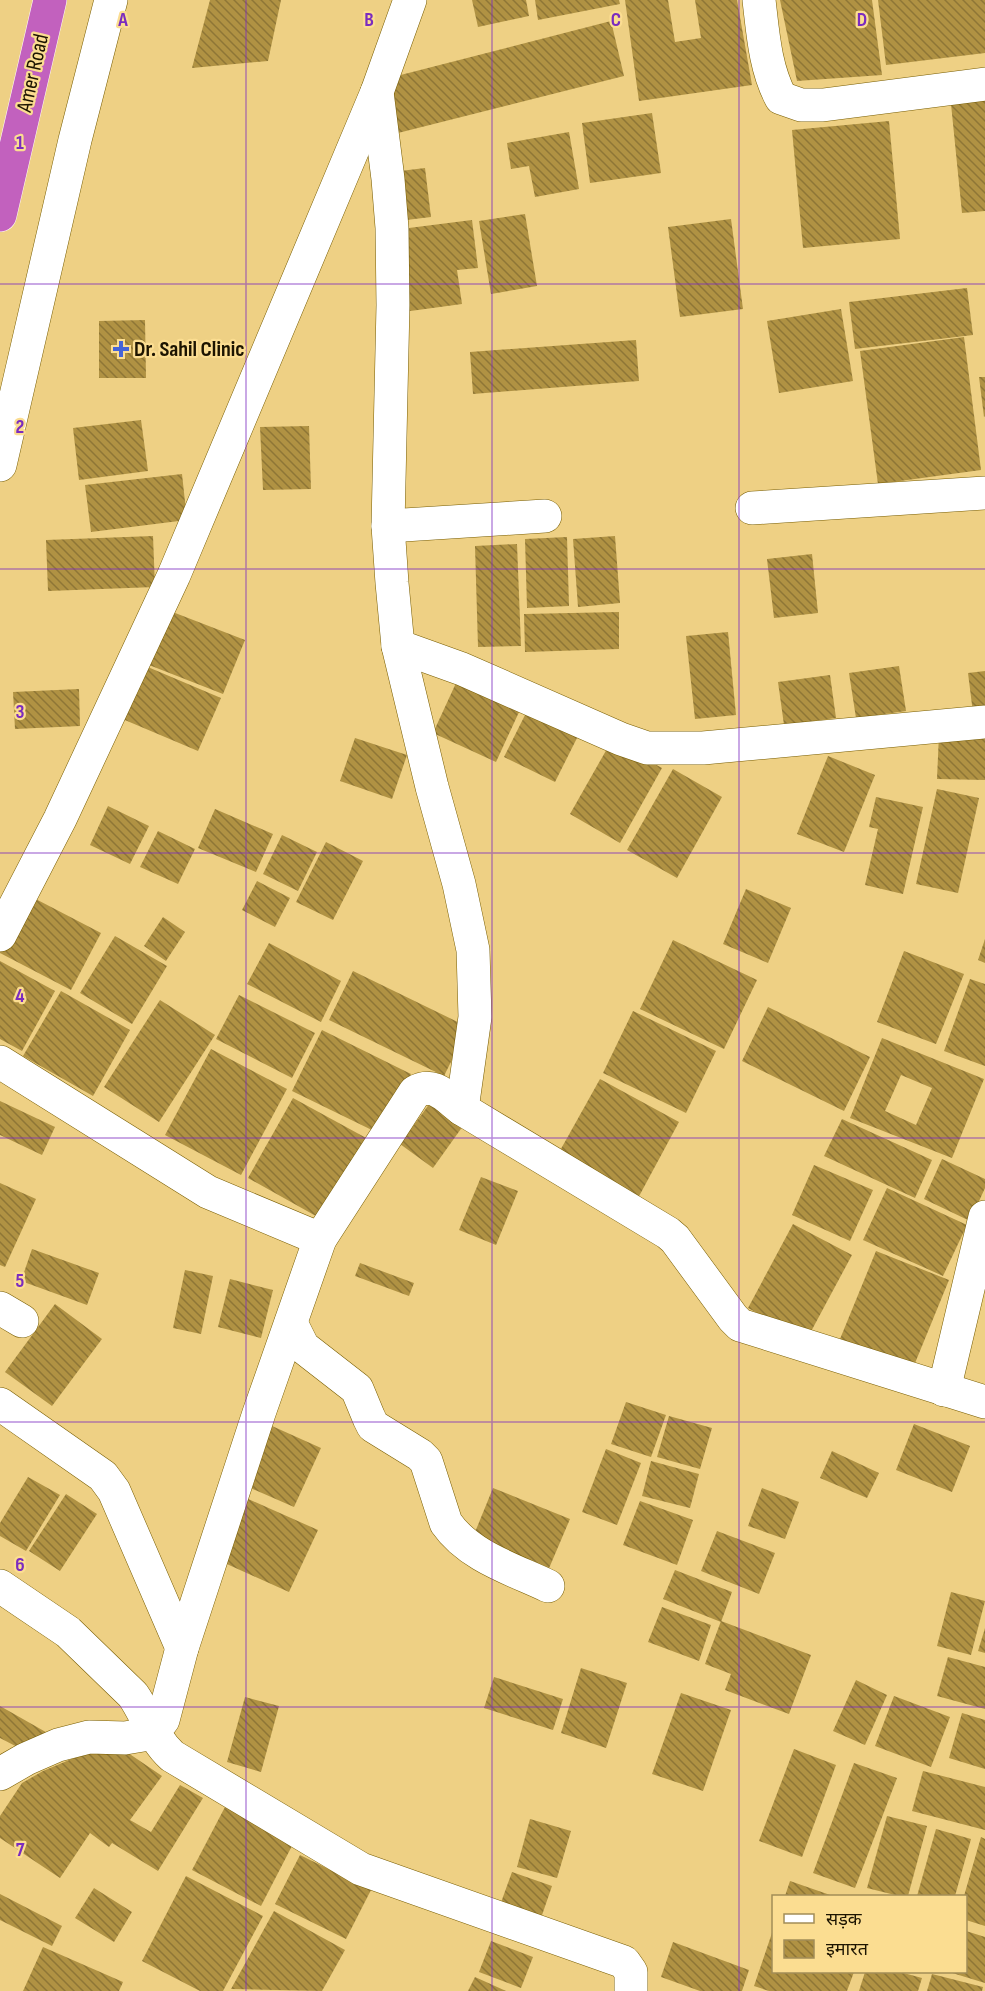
<svg xmlns="http://www.w3.org/2000/svg" width="985" height="1991" viewBox="0 0 985 1991" font-family="'Sofia Sans Condensed','Noto Sans Devanagari',sans-serif">
	<style>
		.building { fill: url(#building-back-hatch); fill-rule: evenodd }
		.lines { fill: none; stroke-linecap: round; stroke-linejoin: round }
		.minor-casing { stroke: #785d00; stroke-width: 34 }
		.highway-casing { stroke: #fff; stroke-width: 34 }
		.minor { stroke: #fff; stroke-width: 33 }
		.highway { stroke: #c261be; stroke-width: 33 }
		.grid { fill: none; stroke: #7b2cbf; stroke-width: 1.5; stroke-opacity: 0.55 }
		.poi-dot { fill: #4664d7; stroke: #fbdd91; stroke-width: 2 }
		.labels { text-anchor: middle; dominant-baseline: central; stroke-width: 4.5; stroke-linejoin: round; paint-order: stroke }
		.street-label { font-size: 22px; fill: #1c1400; stroke: #fbdd91 }
		.poi-label { font-size: 22px; font-weight: bold; fill: #1c1400; stroke: #fbdd91; text-anchor: start }
		.grid-label { font-size: 20px; text-anchor: middle; font-weight: bold; fill: #7b2cbf; stroke: #fbdd91; stroke-width: 4.5; stroke-linejoin: round; paint-order: stroke }
	</style>
	<defs>
		<pattern id="building-back-hatch" width="6" height="6" patternUnits="userSpaceOnUse" patternTransform="scale(1.5)"><rect width="6" height="6" fill="#b09243"/><path d="M-1 5l2 2M0 0l6 6M5-1l2 2" fill="none" stroke="#8e7636"/></pattern>
	</defs>
	<rect width="100%" height="100%" fill="#eed084"/>
	<g class="building">
		<polygon points="210,0 281,0 268,61 192,68"/>
		<polygon points="472,0 526,0 529,16 478,27"/>
		<polygon points="535,0 619,0 620,4 538,20"/>
		<polygon points="625,0 668,0 675,42 701,38 695,0 737,0 752,85 639,101"/>
		<polygon points="780,0 872,0 882,75 797,81"/>
		<polygon points="878,0 985,0 985,53 886,65"/>
		<polygon points="611,21 624,76 398,133 385,79"/>
		<polygon points="985,100 985,211 962,213 951,104"/>
		<polygon points="652,113 661,173 590,183 582,123"/>
		<polygon points="889,121 900,239 803,248 792,130"/>
		<polygon points="569,132 579,189 535,197 529,166 511,169 507,143"/>
		<polygon points="425,168 431,217 398,221 392,172"/>
		<polygon points="525,214 537,286 491,294 479,221"/>
		<polygon points="731,219 743,309 680,317 668,227"/>
		<polygon points="472,220 478,268 457,270 462,304 403,312 393,230"/>
		<polygon points="967,288 973,335 855,349 849,302"/>
		<polygon points="841,309 853,381 779,393 767,321"/>
		<polygon points="145,320 146,378 99,378 99,321"/>
		<polygon points="964,337 981,470 878,484 860,351"/>
		<polygon points="636,340 639,381 473,394 470,352"/>
		<polygon points="979,377 985,377 985,416 984,417"/>
		<polygon points="141,420 148,471 79,480 73,428"/>
		<polygon points="309,426 311,489 263,490 260,427"/>
		<polygon points="182,474 187,520 91,532 85,485"/>
		<polygon points="153,536 155,587 48,591 46,540"/>
		<polygon points="615,536 620,603 578,607 573,539"/>
		<polygon points="567,537 569,606 527,608 525,539"/>
		<polygon points="517,544 521,646 478,647 475,546"/>
		<polygon points="812,554 818,613 774,618 767,559"/>
		<polygon points="170,611 245,640 223,694 149,665"/>
		<polygon points="619,612 619,649 525,652 524,614"/>
		<polygon points="728,632 736,715 695,719 686,636"/>
		<polygon points="136,662 221,698 198,751 113,715"/>
		<polygon points="899,666 906,711 856,718 849,673"/>
		<polygon points="462,670 525,699 496,762 433,733"/>
		<polygon points="985,671 985,712 973,713 968,673"/>
		<polygon points="830,675 836,718 784,725 778,682"/>
		<polygon points="79,689 80,726 15,729 13,692"/>
		<polygon points="532,701 583,726 555,782 504,757"/>
		<polygon points="939,734 985,736 985,780 937,779"/>
		<polygon points="355,738 407,755 392,799 340,781"/>
		<polygon points="612,740 662,768 620,843 570,814"/>
		<polygon points="828,756 875,775 844,852 797,834"/>
		<polygon points="673,769 722,797 677,878 627,850"/>
		<polygon points="937,789 979,798 958,893 916,884"/>
		<polygon points="876,797 923,807 903,894 865,885 878,829 869,827"/>
		<polygon points="108,806 149,826 130,864 90,845"/>
		<polygon points="215,809 273,834 256,872 198,848"/>
		<polygon points="158,831 195,849 178,884 140,867"/>
		<polygon points="282,835 317,852 298,891 263,874"/>
		<polygon points="326,842 363,861 333,920 296,902"/>
		<polygon points="257,881 290,898 275,927 242,910"/>
		<polygon points="746,889 791,908 768,963 723,944"/>
		<polygon points="28,895 101,933 71,990 0,953 0,949"/>
		<polygon points="163,917 185,932 166,961 144,946"/>
		<polygon points="115,936 167,966 132,1024 80,993"/>
		<polygon points="985,939 985,963 978,960"/>
		<polygon points="673,940 757,980 724,1049 640,1009"/>
		<polygon points="269,943 341,981 321,1022 247,984"/>
		<polygon points="904,951 964,974 936,1044 877,1022"/>
		<polygon points="0,961 55,991 22,1051 0,1039"/>
		<polygon points="353,971 468,1027 444,1076 329,1020"/>
		<polygon points="970,979 985,984 985,1066 944,1051"/>
		<polygon points="61,991 130,1030 93,1096 23,1056"/>
		<polygon points="239,995 315,1033 292,1078 216,1039"/>
		<polygon points="160,1000 215,1035 159,1122 104,1087"/>
		<polygon points="768,1007 870,1057 844,1111 742,1061"/>
		<polygon points="633,1011 716,1051 686,1113 603,1073"/>
		<polygon points="322,1030 411,1074 380,1134 292,1091"/>
		<path d="M 882,1038 L 984,1079 L 952,1158 L 850,1118 ZM 901,1075 L 932,1088 L 916,1125 L 885,1111 Z"/>
		<polygon points="211,1049 287,1089 241,1175 165,1135"/>
		<polygon points="600,1079 679,1122 637,1200 557,1156"/>
		<polygon points="293,1098 368,1139 323,1220 248,1178"/>
		<polygon points="0,1101 55,1127 42,1155 0,1135"/>
		<polygon points="430,1103 463,1126 433,1168 400,1144"/>
		<polygon points="842,1119 932,1160 915,1198 824,1156"/>
		<polygon points="942,1159 985,1179 985,1188 970,1221 924,1199"/>
		<polygon points="814,1165 873,1190 850,1241 792,1215"/>
		<polygon points="481,1177 518,1191 496,1245 459,1230"/>
		<polygon points="0,1183 36,1199 5,1267 0,1265"/>
		<polygon points="887,1188 967,1225 943,1276 863,1240"/>
		<polygon points="793,1224 852,1255 807,1339 748,1308"/>
		<polygon points="32,1249 99,1273 87,1305 21,1281"/>
		<polygon points="876,1251 949,1280 913,1368 840,1339"/>
		<polygon points="360,1263 414,1283 409,1296 355,1276"/>
		<polygon points="185,1270 213,1276 201,1334 173,1328"/>
		<polygon points="230,1279 273,1290 261,1338 218,1327"/>
		<polygon points="55,1304 102,1339 52,1406 5,1372"/>
		<polygon points="626,1402 666,1415 651,1457 611,1444"/>
		<polygon points="669,1416 712,1428 700,1469 657,1457"/>
		<polygon points="914,1424 970,1446 952,1492 896,1470"/>
		<polygon points="272,1426 321,1448 294,1507 246,1486"/>
		<polygon points="606,1449 641,1463 617,1525 582,1512"/>
		<polygon points="832,1451 879,1473 867,1498 820,1478"/>
		<polygon points="651,1461 699,1474 690,1508 642,1496"/>
		<polygon points="28,1477 60,1495 26,1551 0,1536 0,1523"/>
		<polygon points="493,1488 570,1519 547,1573 471,1542"/>
		<polygon points="762,1488 799,1502 785,1539 748,1526"/>
		<polygon points="66,1494 97,1514 60,1571 29,1551"/>
		<polygon points="246,1498 318,1530 289,1592 218,1560"/>
		<polygon points="640,1501 693,1520 677,1565 623,1545"/>
		<polygon points="717,1531 775,1553 759,1594 701,1571"/>
		<polygon points="675,1570 732,1592 721,1622 663,1599"/>
		<polygon points="951,1592 985,1601 971,1655 937,1646"/>
		<polygon points="662,1607 711,1625 699,1661 648,1642"/>
		<polygon points="721,1621 811,1655 789,1714 725,1690 731,1674 705,1664"/>
		<polygon points="985,1628 985,1653 978,1651"/>
		<polygon points="948,1657 985,1667 985,1709 937,1696"/>
		<polygon points="581,1668 627,1683 606,1748 561,1733"/>
		<polygon points="494,1677 563,1699 553,1730 484,1708"/>
		<polygon points="856,1680 887,1695 865,1745 833,1731"/>
		<polygon points="681,1693 731,1710 703,1791 652,1774"/>
		<polygon points="894,1696 950,1717 931,1767 875,1746"/>
		<polygon points="245,1697 279,1706 261,1772 227,1762"/>
		<polygon points="0,1706 51,1735 23,1750 0,1738"/>
		<polygon points="962,1713 985,1720 985,1769 949,1758"/>
		<polygon points="112,1742 162,1776 130,1820 151,1832 180,1785 203,1798 158,1871 112,1843 109,1847 90,1833 60,1878 0,1838 0,1816 22,1783 43,1771"/>
		<polygon points="794,1749 836,1765 802,1857 759,1841"/>
		<polygon points="854,1763 897,1778 855,1888 813,1873"/>
		<polygon points="923,1771 985,1787 985,1830 912,1811"/>
		<polygon points="225,1807 294,1842 261,1906 192,1870"/>
		<polygon points="887,1816 927,1826 908,1896 899,1896 867,1888"/>
		<polygon points="530,1819 571,1831 557,1878 517,1867"/>
		<polygon points="936,1829 971,1839 955,1896 917,1896"/>
		<polygon points="981,1837 985,1839 985,1926 966,1920 964,1896"/>
		<polygon points="300,1855 371,1890 346,1939 275,1904"/>
		<polygon points="512,1872 552,1886 540,1921 499,1908"/>
		<polygon points="186,1876 263,1916 223,1991 200,1991 142,1961"/>
		<polygon points="790,1881 833,1896 785,1896"/>
		<polygon points="94,1888 132,1912 114,1942 75,1918"/>
		<polygon points="0,1894 62,1926 52,1946 0,1920"/>
		<polygon points="274,1911 345,1950 322,1991 231,1989"/>
		<polygon points="773,1930 774,1972 854,1972 847,1991 769,1991 754,1986"/>
		<polygon points="966,1931 985,1937 985,1983 949,1972 966,1972"/>
		<polygon points="491,1941 533,1957 521,1988 479,1972"/>
		<polygon points="673,1942 749,1970 742,1991 700,1991 661,1977"/>
		<polygon points="43,1947 123,1982 119,1991 23,1991"/>
		<polygon points="865,1972 900,1972 922,1978 918,1991 859,1991"/>
		<polygon points="932,1974 983,1987 982,1991 927,1991"/>
		<polygon points="475,1977 506,1991 468,1991"/>
	</g>
	<g class="lines">
		<defs>
			<g id="minor">
				<path d="M 759,0 C 763,34 765,68 781,98 L 801,105 L 823,105 L 985,84"/>
				<polyline points="377,92 388,179 392,228 393,305 388,526 392,583 398,646 432,787 459,884 473,950 475,1017 462,1109"/>
				<polyline points="0,465 75,140 111,0"/>
				<polyline points="752,508 985,493"/>
				<polyline points="388,526 545,516"/>
				<polyline points="398,646 462,669 621,739 647,748 703,748 985,722"/>
				<polyline points="0,935 60,819 174,575 377,92 410,0"/>
				<polyline points="0,1062 208,1192 320,1239"/>
				<polyline points="0,1308 22,1321"/>
				<path d="M 291,1323 L 303,1347 L 357,1389 L 369,1418 L 373,1426 L 420,1455 L 426,1461 L 446,1523 C 469,1556 512,1569 548,1586"/>
				<polyline points="944,1390 985,1217"/>
				<polyline points="0,1404 103,1476 114,1491 182,1648"/>
				<path d="M 0,1586 L 68,1632 L 133,1695 C 147,1715 153,1739 172,1756 L 361,1869 L 624,1962 L 631,1972 L 631,1991"/>
				<path d="M 0,1774 L 26,1759 L 58,1745 L 89,1737 L 125,1738 L 143,1735 L 152,1731 L 163,1720 L 182,1648 L 259,1413 L 320,1239 L 415,1092 C 434,1081 446,1097 462,1109 L 668,1233 L 675,1239 L 733,1318 L 740,1325 L 985,1402"/>
			</g>
			<polyline id="highway" points="0,215 50,0"/>
		</defs>
		<use href="#minor" class="minor-casing"/>
		<use href="#highway" class="highway-casing"/>
		<use href="#minor" class="minor"/>
		<use href="#highway" class="highway"/>
	</g>
	<path class="grid" d="M 246,0 L 246,1991M 492,0 L 492,1991M 739,0 L 739,1991M 0,284 L 985,284M 0,569 L 985,569M 0,853 L 985,853M 0,1138 L 985,1138M 0,1422 L 985,1422M 0,1707 L 985,1707"/>
	<path class="poi-dot" d="M118 340h6v6h6v6h-6v6h-6v-6h-6v-6h6z"/>
	<g class="labels">
		<g class="street-label">
			<text transform="translate(33 73) rotate(-77)">Amer Road</text>
		</g>
		<g class="poi-label">
			<text x="134" y="349">Dr. Sahil Clinic</text>
		</g>
	</g>
	<g class="grid-label">
		<text x="123" y="26">A</text>
		<text x="369" y="26">B</text>
		<text x="616" y="26">C</text>
		<text x="862" y="26">D</text>
		<text x="20" y="149">1</text>
		<text x="20" y="433">2</text>
		<text x="20" y="718">3</text>
		<text x="20" y="1002">4</text>
		<text x="20" y="1287">5</text>
		<text x="20" y="1571">6</text>
		<text x="20" y="1856">7</text>
	</g>
	<rect x="772" y="1895" width="195" height="78" fill="#fbdd91" stroke="#a28d57" stroke-width="1.5"/>
	<rect x="784" y="1914" width="30" height="9" fill="#ffffff" stroke="#a28d57" stroke-width="1.5"/>
	<text x="826" y="1925" font-size="18" fill="#1c1400">सड़क</text>
	<rect x="784" y="1940" width="30" height="18" fill="url(#building-back-hatch)" stroke="#a28d57" stroke-width="1.5"/>
	<text x="826" y="1955" font-size="18" fill="#1c1400">इमारत</text>
</svg>
